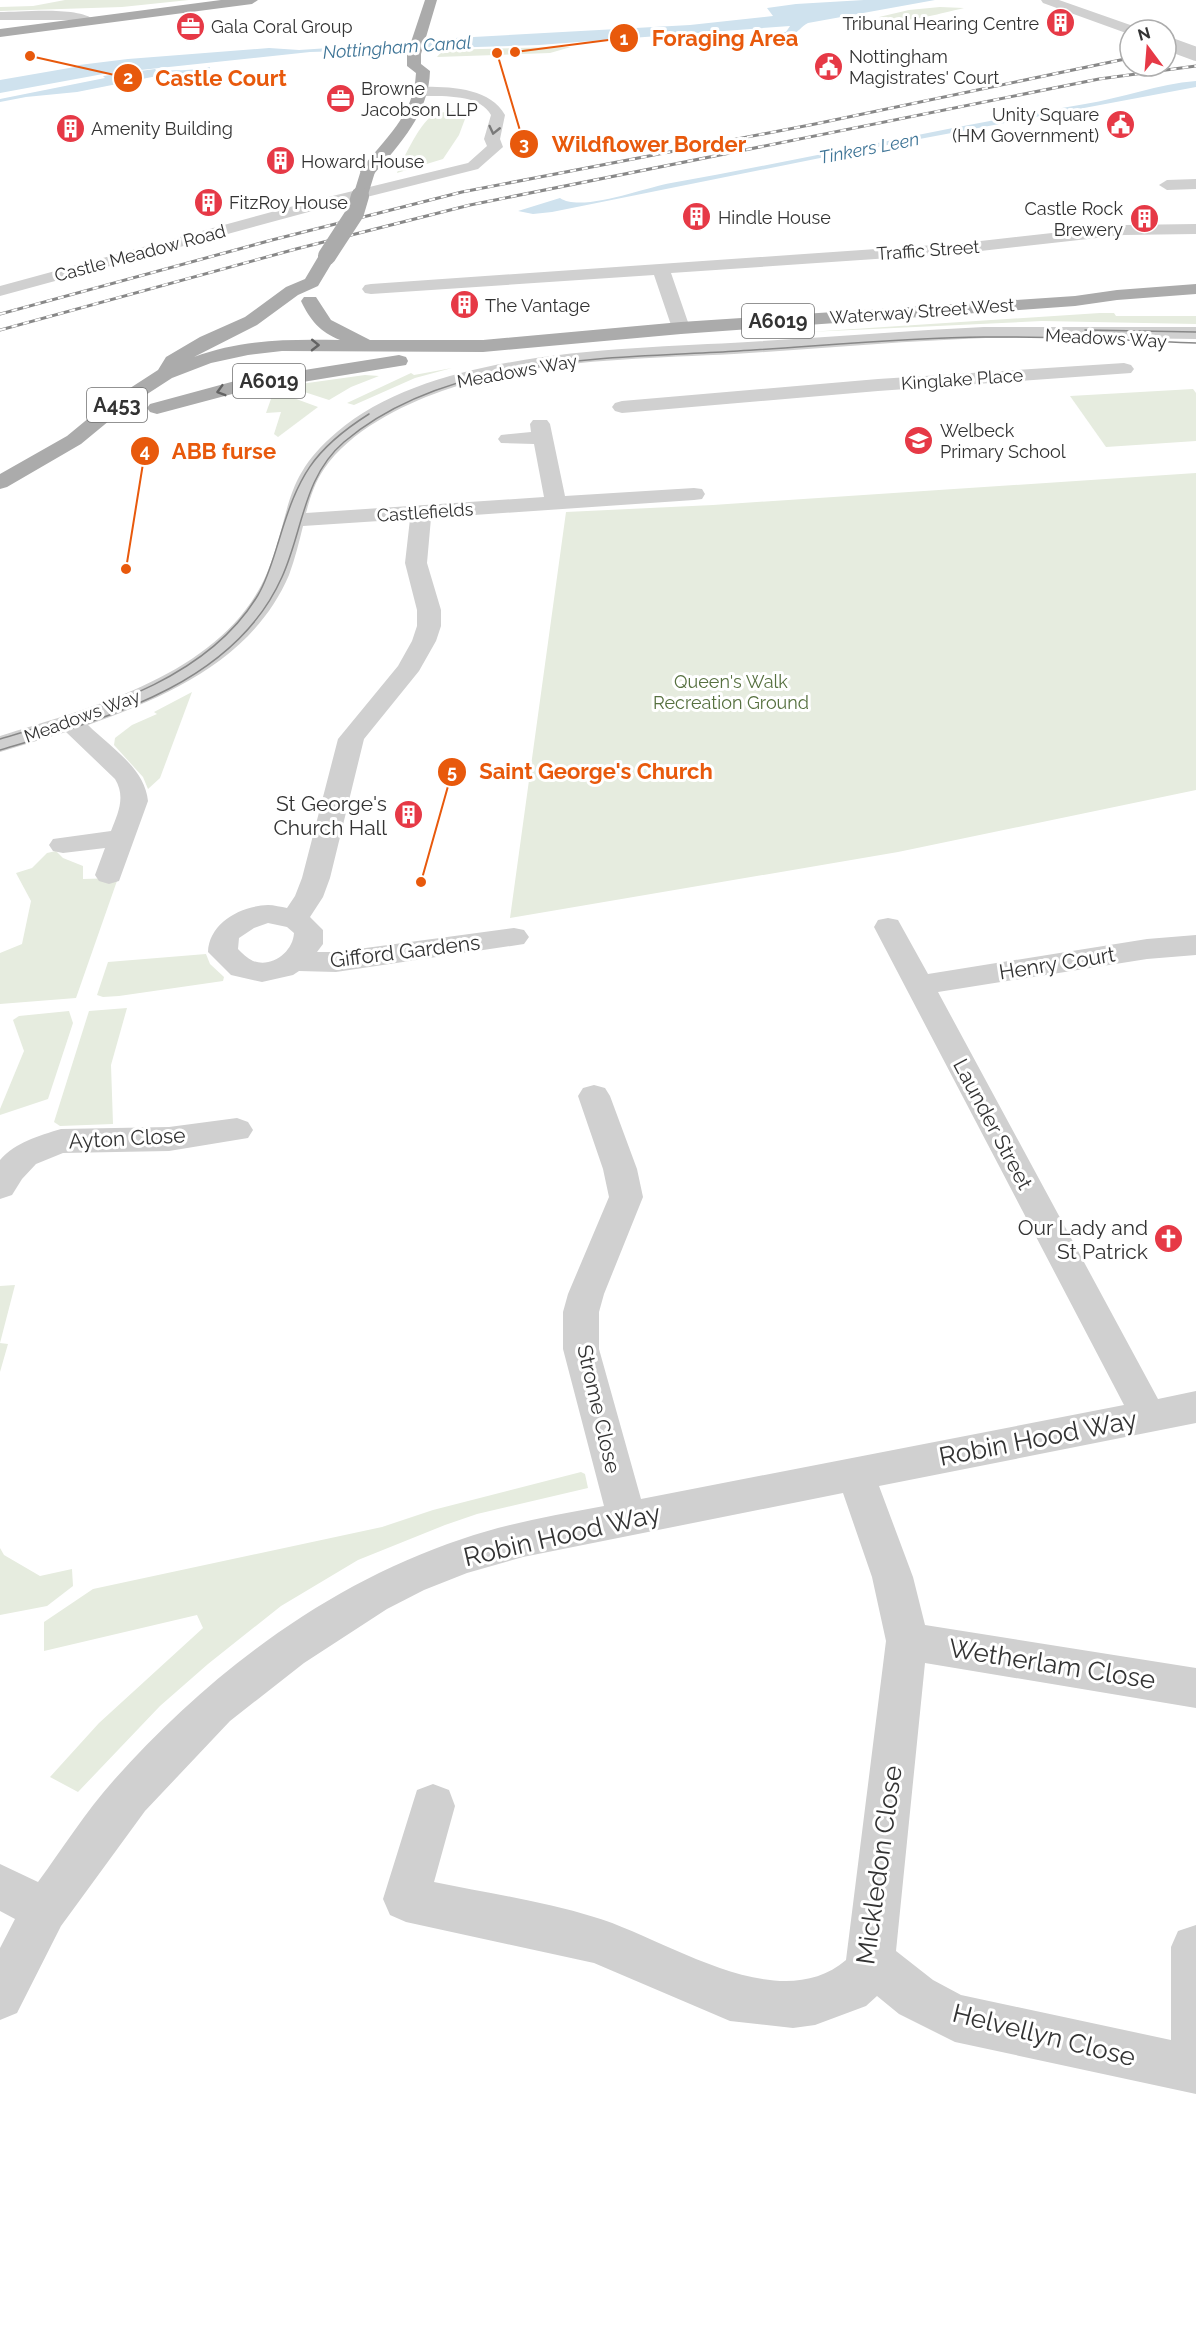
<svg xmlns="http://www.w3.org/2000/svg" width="1196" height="2332" viewBox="0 0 1196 2332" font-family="Raleway,sans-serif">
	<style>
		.green { fill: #e6ecdf }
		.water { fill: #cfe2ee }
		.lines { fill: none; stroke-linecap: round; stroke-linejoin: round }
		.minor { fill: #d0d0d0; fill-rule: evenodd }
		.major { fill: #ababab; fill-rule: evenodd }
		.tram { stroke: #888; stroke-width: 1.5 }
		.rail-casing { stroke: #888; stroke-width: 3 }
		.rail { stroke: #fff; stroke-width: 2; stroke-dasharray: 6; stroke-linecap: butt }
		.minor-bridge { stroke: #d0d0d0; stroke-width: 14 }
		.major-bridge-far1 { stroke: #ababab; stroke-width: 14 }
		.major-bridge { stroke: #ababab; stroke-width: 18 }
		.oneway { stroke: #7a7a7a }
		.oneway2 { stroke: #636363 }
		.labels { text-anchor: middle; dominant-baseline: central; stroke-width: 6; stroke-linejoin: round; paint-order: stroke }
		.far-poi-label { font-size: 18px; fill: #333; stroke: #fff; text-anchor: start }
		.far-water-label { font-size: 18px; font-style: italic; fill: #3f7597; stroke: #fff }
		.far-street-label { font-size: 18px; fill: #333; stroke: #fff }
		.far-park-label { font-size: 18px; fill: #56703f; stroke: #fff }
		.shield { fill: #fff; stroke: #707070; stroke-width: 1.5 }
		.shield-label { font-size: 20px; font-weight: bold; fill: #333 }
		.poi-label { font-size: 21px; fill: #333; stroke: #fff; text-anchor: end }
		.street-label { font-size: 21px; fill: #333; stroke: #fff }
		.near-street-label { font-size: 26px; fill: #333; stroke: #fff }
		.leader { fill: none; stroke: #e8590c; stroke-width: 2 }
		.callout-dot { fill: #e8590c; stroke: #fff; stroke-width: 2 }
		.mark-label { font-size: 18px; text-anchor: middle; font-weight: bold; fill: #fff }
		.callout-label { font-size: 22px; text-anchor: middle; font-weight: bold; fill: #e8590c; stroke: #fff; stroke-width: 6; stroke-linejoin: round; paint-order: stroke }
	</style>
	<rect width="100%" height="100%" fill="#fff"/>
	<g class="green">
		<polygon points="65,0 189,0 122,7 0,11 0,7 33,6"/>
		<path d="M 940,7 L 964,8 C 946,12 891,28 879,17 L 909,10 Z"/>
		<polygon points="557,47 571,47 550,53 437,57 443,50"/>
		<path d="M 453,111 L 460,113 L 465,119 L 459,135 L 443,159 L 397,173 C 403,159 421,120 435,114 C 440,112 447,112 453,111 Z"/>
		<polygon points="1100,313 1114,313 1116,316 1196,316 1196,324 1042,321 808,332"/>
		<polygon points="452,368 415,378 354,405 347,403 411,373 414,375"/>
		<polygon points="365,375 379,376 351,387 329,400 286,386"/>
		<polygon points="1193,389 1196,393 1196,441 1106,447 1070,396"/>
		<polygon points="280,393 318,407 278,437 274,434 281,412 266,413 272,396"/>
		<polygon points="1196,473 1196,790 898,852 510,918 566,512 713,505"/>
		<polygon points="192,692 160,778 148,789 143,777 114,745 115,738 132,725 157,714 154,712"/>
		<polygon points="56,851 63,858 83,866 83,879 118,878 76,998 0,1004 0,953 22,944 31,901 16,873 32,868 47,853"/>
		<polygon points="206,954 210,964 224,977 223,981 119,996 103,997 97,995 108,962"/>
		<polygon points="127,1008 111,1065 113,1124 60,1126 54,1122 89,1011"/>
		<polygon points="69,1011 73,1023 48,1099 0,1115 0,1109 24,1051 13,1020 19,1016"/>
		<polygon points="15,1285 0,1343 8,1344 0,1372 0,1286"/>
		<polygon points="581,1472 585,1474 588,1488 477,1514 445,1525 358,1560 281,1606 208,1664 160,1706 78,1792 50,1777 99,1723 203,1628 197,1615 44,1651 44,1622 93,1589 382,1527 433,1510"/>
		<polygon points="0,1548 4,1555 40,1576 72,1569 73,1586 47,1606 0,1615"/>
	</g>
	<g class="water">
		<path d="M 864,0 L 935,0 L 808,23 C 802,26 797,33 792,35 C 781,40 761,40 751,35 L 786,32 L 790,26 L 539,45 L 310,52 L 103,74 L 0,93 L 0,80 L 75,67 L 79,65 L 128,59 L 269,48 L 299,50 L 436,41 L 437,39 L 690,25 L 773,16 L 767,8 L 796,4 Z"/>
		<path d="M 205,67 L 210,67 L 207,73 L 189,77 L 162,75 L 77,92 L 26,97 L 0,102 L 0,99 L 105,78 L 103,76 L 155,69 L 157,71 C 167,70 198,71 205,67 Z"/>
		<path d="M 1196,81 L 1196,87 L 845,153 L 552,212 L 533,214 L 518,211 L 560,198 C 581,213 646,187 671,183 C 811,158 947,127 1085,104 C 1122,98 1158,84 1196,81 Z"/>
	</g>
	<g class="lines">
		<g class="minor">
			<polygon points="1041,0 1059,0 1136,27 1138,30 1130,30 1130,34 1126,33 1043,3"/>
			<path d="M 0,12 C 21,12 79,6 94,20 L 87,24 L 73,20 L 0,20 Z"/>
			<path d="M 400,87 C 433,87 487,82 505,115 L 500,139 L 503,147 L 478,169 L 327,207 L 0,296 L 0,286 L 316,200 L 468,163 L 487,146 L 484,139 L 491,115 C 476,87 420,100 395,94 L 393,91 Z"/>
			<polygon points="1196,179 1196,189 1167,190 1159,185 1167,180"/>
			<polygon points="1196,224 1196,234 1124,235 963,253 671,273 690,328 687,332 675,332 672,328 654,275 371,294 365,293 362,289 365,285 371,284 963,243 1124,225"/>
			<path d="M 984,327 L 1196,327 L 1196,339 C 1126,338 1056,337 986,338 C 902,341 818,349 734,354 C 638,359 534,359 442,391 C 400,406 350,431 324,469 C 315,482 310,498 306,513 L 544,497 L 534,444 L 501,443 L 498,439 L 501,435 L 531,432 L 530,424 L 533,420 L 547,420 L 550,424 L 565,496 L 694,488 L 702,489 L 705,494 L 702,499 L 694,500 L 431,518 L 427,563 L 441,610 L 441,626 L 436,641 L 419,671 L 364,739 L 330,878 L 323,897 L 310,917 L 323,930 L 323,944 L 317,952 L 336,952 L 514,928 L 524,930 L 529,937 L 524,944 L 336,972 L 299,971 L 293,975 L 262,982 L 231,975 L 208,952 C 209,923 240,906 268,905 C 274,905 281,907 287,908 L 295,896 L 302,878 L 338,739 L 398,666 L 412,641 L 417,626 L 417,610 L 405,563 L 410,519 L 303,526 C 299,542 295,559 289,575 C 253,659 169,696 88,725 C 110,747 145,768 148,801 L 119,881 L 109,884 L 99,881 L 95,875 L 105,848 L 63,853 L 53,851 L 49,845 L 53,839 L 111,831 C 118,813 126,797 115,779 L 66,732 L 0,752 L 0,736 C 94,707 225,673 267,573 C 292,513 281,479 337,432 C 434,349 626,349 748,342 C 827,337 905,331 984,327 ZM 268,923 L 287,927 L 294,933 C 293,952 272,968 253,961 C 247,958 242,953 238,949 L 239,938 L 254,928 Z"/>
			<polygon points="1124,363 1131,365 1134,369 1131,373 878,391 622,413 615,411 612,407 615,403 622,401 878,379"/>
			<path d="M 888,918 L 898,920 L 928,974 L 1147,939 L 1196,935 L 1196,955 L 1147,959 L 938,992 L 1158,1399 L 1196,1391 L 1196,1423 L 879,1486 L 913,1577 L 925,1625 L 1196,1668 L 1196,1708 L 925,1663 L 896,1951 L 933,1980 L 961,1995 L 1171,2040 L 1171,1947 L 1178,1931 L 1196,1925 L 1196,2094 L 955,2042 L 899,2014 L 877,1996 L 866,2006 L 815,2025 L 793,2028 L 730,2021 L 594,1963 L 406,1922 L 390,1915 L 383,1899 L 417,1790 L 433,1784 L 449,1790 L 455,1806 L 434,1882 C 487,1893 542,1901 594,1917 C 664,1937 777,2019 846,1960 L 886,1641 L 872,1577 L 843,1493 L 523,1557 L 467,1573 L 424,1590 L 387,1609 L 304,1663 L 230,1721 L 145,1811 L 61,1926 L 17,2013 L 0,2020 L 0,1948 L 15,1919 L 0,1911 L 0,1864 L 38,1882 C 63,1848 86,1811 114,1780 C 208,1674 327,1584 462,1539 C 508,1523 556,1515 604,1506 L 563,1349 L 563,1312 L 568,1294 L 609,1197 L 603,1169 L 578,1096 L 583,1088 L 594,1085 L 605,1088 L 610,1096 L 637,1169 L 643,1197 L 604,1294 L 599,1312 L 599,1349 L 641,1499 L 1124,1405 L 874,927 L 878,920 Z"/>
			<path d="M 237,1118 L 248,1122 L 253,1130 L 248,1138 L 169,1151 L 63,1153 L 36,1164 L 22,1179 L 12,1195 L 0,1199 L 0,1160 C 16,1142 38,1136 61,1129 L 169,1127 Z"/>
		</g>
		<g class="major">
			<polygon points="221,0 258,0 252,4 0,37 0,29"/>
			<path d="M 425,0 L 437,0 L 421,54 L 421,64 L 430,71 C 429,113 400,144 374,174 L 362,174 L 360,171 C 384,139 414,116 416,73 L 407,66 L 407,54 Z"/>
			<path d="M 327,251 L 333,252 L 336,256 L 318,286 L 298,295 L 257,325 L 194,357 C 241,339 291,339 340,340 C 320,332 310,320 301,301 L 304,297 L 316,297 L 331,320 L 370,340 L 483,340 L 681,322 L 1075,296 L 1117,290 L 1196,284 L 1196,294 L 1117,300 L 1075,306 L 681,334 L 483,352 L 282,351 L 248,355 L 211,363 L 172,378 L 121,411 L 81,444 L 7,487 L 0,489 L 0,474 L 67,436 L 107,403 L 158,370 L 166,357 L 200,337 L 245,317 L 286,287 L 305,279 L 321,252 Z"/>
			<polygon points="399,355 406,357 408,361 406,365 236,393 157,414 150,412 147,408 150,404 235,381"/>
		</g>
		<g class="tram">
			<polyline points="1085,330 1196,332"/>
			<path d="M 0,739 C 92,711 205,683 258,595 C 268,578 273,559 279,540 C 298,477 312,450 369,414"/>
			<path d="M 0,750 C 104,719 234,685 282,577 C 303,531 303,477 344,442 C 448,354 610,359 738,351 C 820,346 902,338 984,337 C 1055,336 1125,340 1196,343"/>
		</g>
		<defs>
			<g id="rail">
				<polyline points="1166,56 1172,55"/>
				<polyline points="0,314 272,240 462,192 815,124 1130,58"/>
				<polyline points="0,330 296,249 470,205 1099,79 1196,66"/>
			</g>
		</defs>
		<use href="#rail" class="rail-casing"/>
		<use href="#rail" class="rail"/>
		<polyline class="minor-bridge" points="1166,43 1196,54"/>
		<polyline class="major-bridge-far1" points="360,197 368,171"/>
		<polyline class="major-bridge" points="327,256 355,213 360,196"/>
	</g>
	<defs><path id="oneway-chevron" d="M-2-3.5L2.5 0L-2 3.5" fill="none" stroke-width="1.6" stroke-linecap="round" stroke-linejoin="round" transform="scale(1.5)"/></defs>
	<use class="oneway" href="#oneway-chevron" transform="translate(494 130) rotate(103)"/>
	<g class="oneway2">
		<use href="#oneway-chevron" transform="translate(315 345) rotate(1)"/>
		<use href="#oneway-chevron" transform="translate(221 391) rotate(164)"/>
	</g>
	<defs>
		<symbol id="building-disc" viewBox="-11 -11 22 22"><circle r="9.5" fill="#e63946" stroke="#fff"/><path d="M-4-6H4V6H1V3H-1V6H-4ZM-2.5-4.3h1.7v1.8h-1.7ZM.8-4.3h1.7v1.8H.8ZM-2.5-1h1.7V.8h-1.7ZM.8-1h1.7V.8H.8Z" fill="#fff"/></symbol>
		<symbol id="office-disc" viewBox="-11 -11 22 22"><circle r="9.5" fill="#e63946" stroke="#fff"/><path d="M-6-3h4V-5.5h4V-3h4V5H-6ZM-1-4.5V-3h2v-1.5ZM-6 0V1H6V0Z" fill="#fff"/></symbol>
		<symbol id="civic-disc" viewBox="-11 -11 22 22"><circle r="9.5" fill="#e63946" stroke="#fff"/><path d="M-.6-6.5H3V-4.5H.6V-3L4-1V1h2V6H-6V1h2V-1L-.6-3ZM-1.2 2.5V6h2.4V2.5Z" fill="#fff"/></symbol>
		<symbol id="school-disc" viewBox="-11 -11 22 22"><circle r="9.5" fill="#e63946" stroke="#fff"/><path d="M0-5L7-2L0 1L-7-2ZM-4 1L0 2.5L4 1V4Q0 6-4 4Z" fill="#fff"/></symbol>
		<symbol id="church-disc" viewBox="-11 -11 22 22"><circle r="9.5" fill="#e63946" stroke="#fff"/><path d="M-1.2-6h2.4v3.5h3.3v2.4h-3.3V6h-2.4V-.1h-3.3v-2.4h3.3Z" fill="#fff"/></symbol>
	</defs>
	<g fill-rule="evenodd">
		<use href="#building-disc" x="1044" y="6" width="33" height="33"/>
		<use href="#office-disc" x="174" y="10" width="33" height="33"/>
		<use href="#civic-disc" x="812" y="50" width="33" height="33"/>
		<use href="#office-disc" x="324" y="82" width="33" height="33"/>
		<use href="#civic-disc" x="1104" y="108" width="33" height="33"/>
		<use href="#building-disc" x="54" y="112" width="33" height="33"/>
		<use href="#building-disc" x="264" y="144" width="33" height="33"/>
		<use href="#building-disc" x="192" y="186" width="33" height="33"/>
		<use href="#building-disc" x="680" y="200" width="33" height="33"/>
		<use href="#building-disc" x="1128" y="202" width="33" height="33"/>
		<use href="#building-disc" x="448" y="288" width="33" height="33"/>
		<use href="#school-disc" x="902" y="424" width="33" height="33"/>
		<use href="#building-disc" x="392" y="798" width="33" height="33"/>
		<use href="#church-disc" x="1152" y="1222" width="33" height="33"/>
	</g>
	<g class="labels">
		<g class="far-poi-label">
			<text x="1039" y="23" text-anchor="end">Tribunal Hearing Centre</text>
			<text x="211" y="26">Gala Coral Group</text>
			<text x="849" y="56">Nottingham<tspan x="849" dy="21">Magistrates' Court</tspan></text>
			<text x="361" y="88">Browne<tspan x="361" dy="21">Jacobson LLP</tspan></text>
			<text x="1099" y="114" text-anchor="end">Unity Square<tspan x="1099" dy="21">(HM Government)</tspan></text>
			<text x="91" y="128">Amenity Building</text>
			<text x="301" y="161">Howard House</text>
			<text x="229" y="202">FitzRoy House</text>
			<text x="1123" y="208" text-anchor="end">Castle Rock<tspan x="1123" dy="21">Brewery</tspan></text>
			<text x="718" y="217">Hindle House</text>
			<text x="485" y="305">The Vantage</text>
			<text x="940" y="430">Welbeck<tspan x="940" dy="21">Primary School</tspan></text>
		</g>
		<g class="far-water-label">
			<text transform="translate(397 47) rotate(-4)">Nottingham Canal</text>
			<text transform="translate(869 148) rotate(-11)">Tinkers Leen</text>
		</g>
		<g class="far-street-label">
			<text transform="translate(928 250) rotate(-4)">Traffic Street</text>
			<text transform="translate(140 253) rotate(-15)">Castle Meadow Road</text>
			<text transform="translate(922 311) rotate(-4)">Waterway Street West</text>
			<text transform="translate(1106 338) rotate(3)">Meadows Way</text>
			<text transform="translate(517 371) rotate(-10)">Meadows Way</text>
			<text transform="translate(962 379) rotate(-4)">Kinglake Place</text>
			<text transform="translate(425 512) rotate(-4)">Castlefields</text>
			<text transform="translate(82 716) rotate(-20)">Meadows Way</text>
		</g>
		<g class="far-park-label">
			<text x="731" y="681">Queen's Walk<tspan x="731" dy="21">Recreation Ground</tspan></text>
		</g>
		<g class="shield">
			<rect x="742" y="304" width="72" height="34" rx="4.5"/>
			<rect x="233" y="364" width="72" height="34" rx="4.5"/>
			<rect x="87" y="388" width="60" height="34" rx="4.5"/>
		</g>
		<g class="shield-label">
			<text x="778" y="321">A6019</text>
			<text x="269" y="381">A6019</text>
			<text x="117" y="405">A453</text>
		</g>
		<g class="poi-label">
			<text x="387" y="803">St George's<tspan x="387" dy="24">Church Hall</tspan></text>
			<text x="1148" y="1227">Our Lady and<tspan x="1148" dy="24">St Patrick</tspan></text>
		</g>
		<g class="street-label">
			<text transform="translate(405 951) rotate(-7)">Gifford Gardens</text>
			<text transform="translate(1057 963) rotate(-9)">Henry Court</text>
			<text transform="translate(993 1124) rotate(62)">Launder Street</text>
			<text transform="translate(127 1138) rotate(-3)">Ayton Close</text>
			<text transform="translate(599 1409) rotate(77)">Strome Close</text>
		</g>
		<g class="near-street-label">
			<text transform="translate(1038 1438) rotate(-11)">Robin Hood Way</text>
			<text transform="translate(562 1535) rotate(-13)">Robin Hood Way</text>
			<text transform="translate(1052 1664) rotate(9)">Wetherlam Close</text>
			<text transform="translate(879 1865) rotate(-82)">Mickledon Close</text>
			<text transform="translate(1044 2035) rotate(14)">Helvellyn Close</text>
		</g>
	</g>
	<path class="leader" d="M515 52L624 38M30 56L128 78M497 53L524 144M126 569L145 451M421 882L452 772"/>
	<g class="callout-dot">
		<circle cx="515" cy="52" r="6"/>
		<circle cx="30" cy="56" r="6"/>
		<circle cx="497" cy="53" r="6"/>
		<circle cx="126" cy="569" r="6"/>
		<circle cx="421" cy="882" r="6"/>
		<circle cx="624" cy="38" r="15"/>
		<circle cx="128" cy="78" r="15"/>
		<circle cx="524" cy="144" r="15"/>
		<circle cx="145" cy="451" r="15"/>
		<circle cx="452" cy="772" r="15"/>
	</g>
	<g class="mark-label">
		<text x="624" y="45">1</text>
		<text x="128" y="84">2</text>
		<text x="524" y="150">3</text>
		<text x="145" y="457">4</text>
		<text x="452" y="778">5</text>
	</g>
	<g class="callout-label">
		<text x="725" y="46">Foraging Area</text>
		<text x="221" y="86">Castle Court</text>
		<text x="649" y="152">Wildflower Border</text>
		<text x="224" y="459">ABB furse</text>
		<text x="596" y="779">Saint George's Church</text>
	</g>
	<g transform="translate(1148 48) rotate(344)"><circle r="28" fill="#ffffff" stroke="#adadad" stroke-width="1.5"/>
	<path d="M0-4.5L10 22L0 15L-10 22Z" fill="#e63946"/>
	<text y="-9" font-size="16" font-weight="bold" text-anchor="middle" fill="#333333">N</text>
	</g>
</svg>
